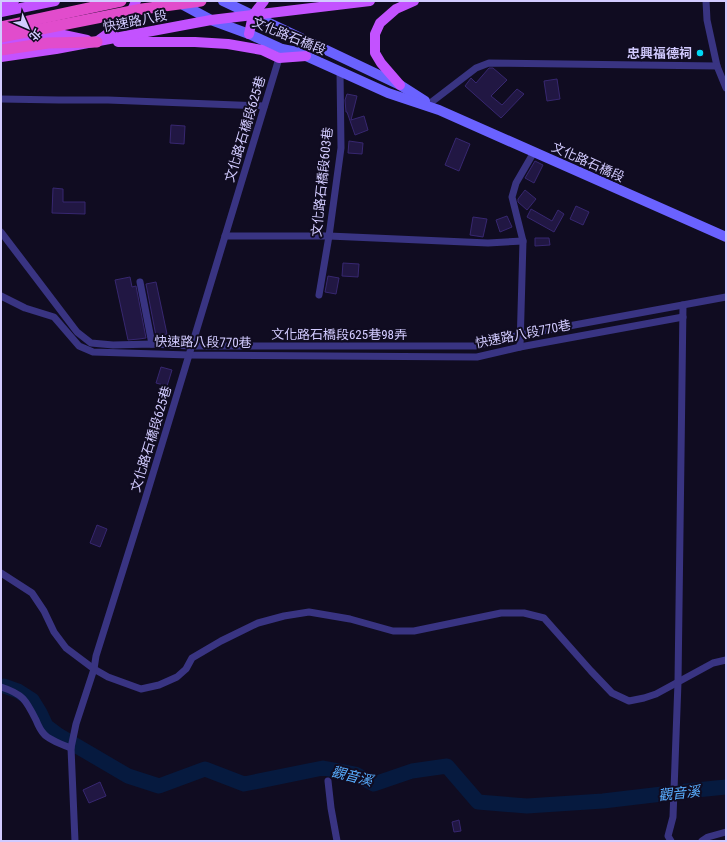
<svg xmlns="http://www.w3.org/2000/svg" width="727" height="842" viewBox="0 0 727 842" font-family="'Roboto Condensed','Noto Sans TC',sans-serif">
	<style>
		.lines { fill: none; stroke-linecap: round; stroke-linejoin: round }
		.river { stroke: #061a3f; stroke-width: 15 }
		.building { fill: #211743; stroke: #372770 }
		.minor { stroke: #393482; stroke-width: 7 }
		.secondary { stroke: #6a62ff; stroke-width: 10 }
		.primary { stroke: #c352ff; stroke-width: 10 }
		.trunk { stroke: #e14ccc; stroke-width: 11 }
		.trunk-bridge { stroke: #e14ccc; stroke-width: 11 }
		.poi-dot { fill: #00d8f6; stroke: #100c21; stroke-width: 1.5 }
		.labels { text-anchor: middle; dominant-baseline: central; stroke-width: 4; stroke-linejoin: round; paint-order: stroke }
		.street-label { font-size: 13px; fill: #d2cbff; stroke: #100c21 }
		.poi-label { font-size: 13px; font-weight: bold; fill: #d2cbff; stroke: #100c21; text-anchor: end }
		.water-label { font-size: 14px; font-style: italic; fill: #59aeff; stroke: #100c21 }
	</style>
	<rect width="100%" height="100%" fill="#100c21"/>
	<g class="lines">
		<polyline class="river" points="4,686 18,691 32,700 40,713 46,726 58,735 128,776 159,786 205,769 244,784 323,768 355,774 374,784 412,771 447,766 478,802 527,806 603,801 696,790 726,787"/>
	</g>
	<g class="building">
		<polygon points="489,68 493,68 507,80 491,96 502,105 517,89 524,94 501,118 465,86 471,78 476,83"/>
		<polygon points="557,79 560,99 547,101 544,81"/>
		<polygon points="347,94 357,96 351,120 364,116 368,130 355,135 347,112 346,112 345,100"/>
		<polygon points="171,125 185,126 184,144 170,143"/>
		<polygon points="456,138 470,144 459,171 445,165"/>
		<polygon points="349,141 363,143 362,154 348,153"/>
		<polygon points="535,161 543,165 534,183 525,178"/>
		<polygon points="53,188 63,189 63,202 85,202 85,214 52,213"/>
		<polygon points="525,190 536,199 527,210 518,202 518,199"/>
		<polygon points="576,206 589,212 583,225 570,219"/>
		<polygon points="531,209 552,221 558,210 564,214 554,232 527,217"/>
		<polygon points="507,216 512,227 500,232 496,220"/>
		<polygon points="473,217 487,219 483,237 470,235"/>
		<polygon points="535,238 549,238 550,245 535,246"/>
		<polygon points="343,263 359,264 358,277 342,276"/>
		<polygon points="328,276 339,278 336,294 325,292"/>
		<polygon points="130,277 132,287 136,286 146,338 139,339 128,340 115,280"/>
		<polygon points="156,282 167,334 156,336 146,284"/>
		<polygon points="161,367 172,370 167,386 156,383"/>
		<polygon points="97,525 107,529 100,547 90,543"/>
		<polygon points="100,782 106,796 89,803 83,790"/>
		<polygon points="459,820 461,831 454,832 452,822"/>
	</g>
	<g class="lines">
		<g class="minor">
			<polyline points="706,1 707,20 717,66 726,88"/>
			<polyline points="1,99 59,100 108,100 264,106"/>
			<polyline points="429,104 476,68 489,63 717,66"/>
			<polyline points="1,232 77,332 91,343 113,345 152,344 191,346 475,346 520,335 726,297"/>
			<polyline points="225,236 329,236 488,243 523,241"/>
			<polyline points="140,282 152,344"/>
			<polyline points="319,295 329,236 341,148 340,71"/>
			<polyline points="1,296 25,308 54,317 79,346 93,352 189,355 477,357 520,347 683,317"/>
			<polyline points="520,347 523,241 512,197 516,183 534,152"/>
			<polyline points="1,573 32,593 44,611 54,632 66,648 94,669 108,677 141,689 159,685 177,677 186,669 192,658 221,641 258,623 284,616 309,612 350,619 393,631 414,631 501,613 524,613 544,618 591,671 612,693 629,701 644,698 656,694 713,663 726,660"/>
			<path d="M 1,687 C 23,694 26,700 36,720 C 38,725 40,730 44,734 C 49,740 63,745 71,748"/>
			<polyline points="328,781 331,808 337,841"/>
			<polyline points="75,841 71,748 76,724 94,669 96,656 145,500 280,55"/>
			<polyline points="671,841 668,836 673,817 678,682 683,305"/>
			<polyline points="702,841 708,837 726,832"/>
		</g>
		<g class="secondary">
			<polyline points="223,1 400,85 425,101"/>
			<polyline points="178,2 211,20 249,34 282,49 297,52 388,93 439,110 726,237"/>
		</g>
		<g class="primary">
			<polyline points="1,7 14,1"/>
			<polyline points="1,12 55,1"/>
			<polyline points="249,34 253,15 264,1"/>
			<path d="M 99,40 C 113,30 130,19 136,1"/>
			<polyline points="118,42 195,42 228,44 262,50 279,58 306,56"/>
			<polyline points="1,43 59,34 87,40"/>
			<polyline points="1,57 56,49 211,20 370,1"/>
			<polyline points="400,85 381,63 375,53 375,34 380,23 396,9 414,1"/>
		</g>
		<g class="trunk">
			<polyline points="1,27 121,1"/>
			<polyline points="1,50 48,43 97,42"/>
		</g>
		<polyline class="trunk-bridge" points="1,37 142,9 201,1"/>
	</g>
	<circle class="poi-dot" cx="700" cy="53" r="4"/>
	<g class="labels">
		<g class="street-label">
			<text transform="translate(135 21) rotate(-11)">快速路八段</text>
			<text transform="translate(289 36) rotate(22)">文化路石橋段</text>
			<text transform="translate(245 129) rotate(-73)">文化路石橋段625巷</text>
			<text transform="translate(588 162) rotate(24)">文化路石橋段</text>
			<text transform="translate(322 182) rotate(-84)">文化路石橋段603巷</text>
			<text x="339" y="334">文化路石橋段625巷98弄</text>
			<text transform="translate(523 334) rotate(-11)">快速路八段770巷</text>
			<text transform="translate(203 342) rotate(1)">快速路八段770巷</text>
			<text transform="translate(151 439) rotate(-73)">文化路石橋段625巷</text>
		</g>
		<g class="poi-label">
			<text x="692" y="53">忠興福德祠</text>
		</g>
		<g class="water-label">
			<text transform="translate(352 776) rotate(14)">觀音溪</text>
			<text transform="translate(679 793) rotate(-6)">觀音溪</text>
		</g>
	</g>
	<rect width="727" height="842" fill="none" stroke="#d2cbff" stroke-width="4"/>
	<g transform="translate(28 28) rotate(135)" stroke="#100c21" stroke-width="3" paint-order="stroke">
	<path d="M0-3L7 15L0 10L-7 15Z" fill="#d2cbff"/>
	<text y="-6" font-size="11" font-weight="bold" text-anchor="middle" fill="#d2cbff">北</text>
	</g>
</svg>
